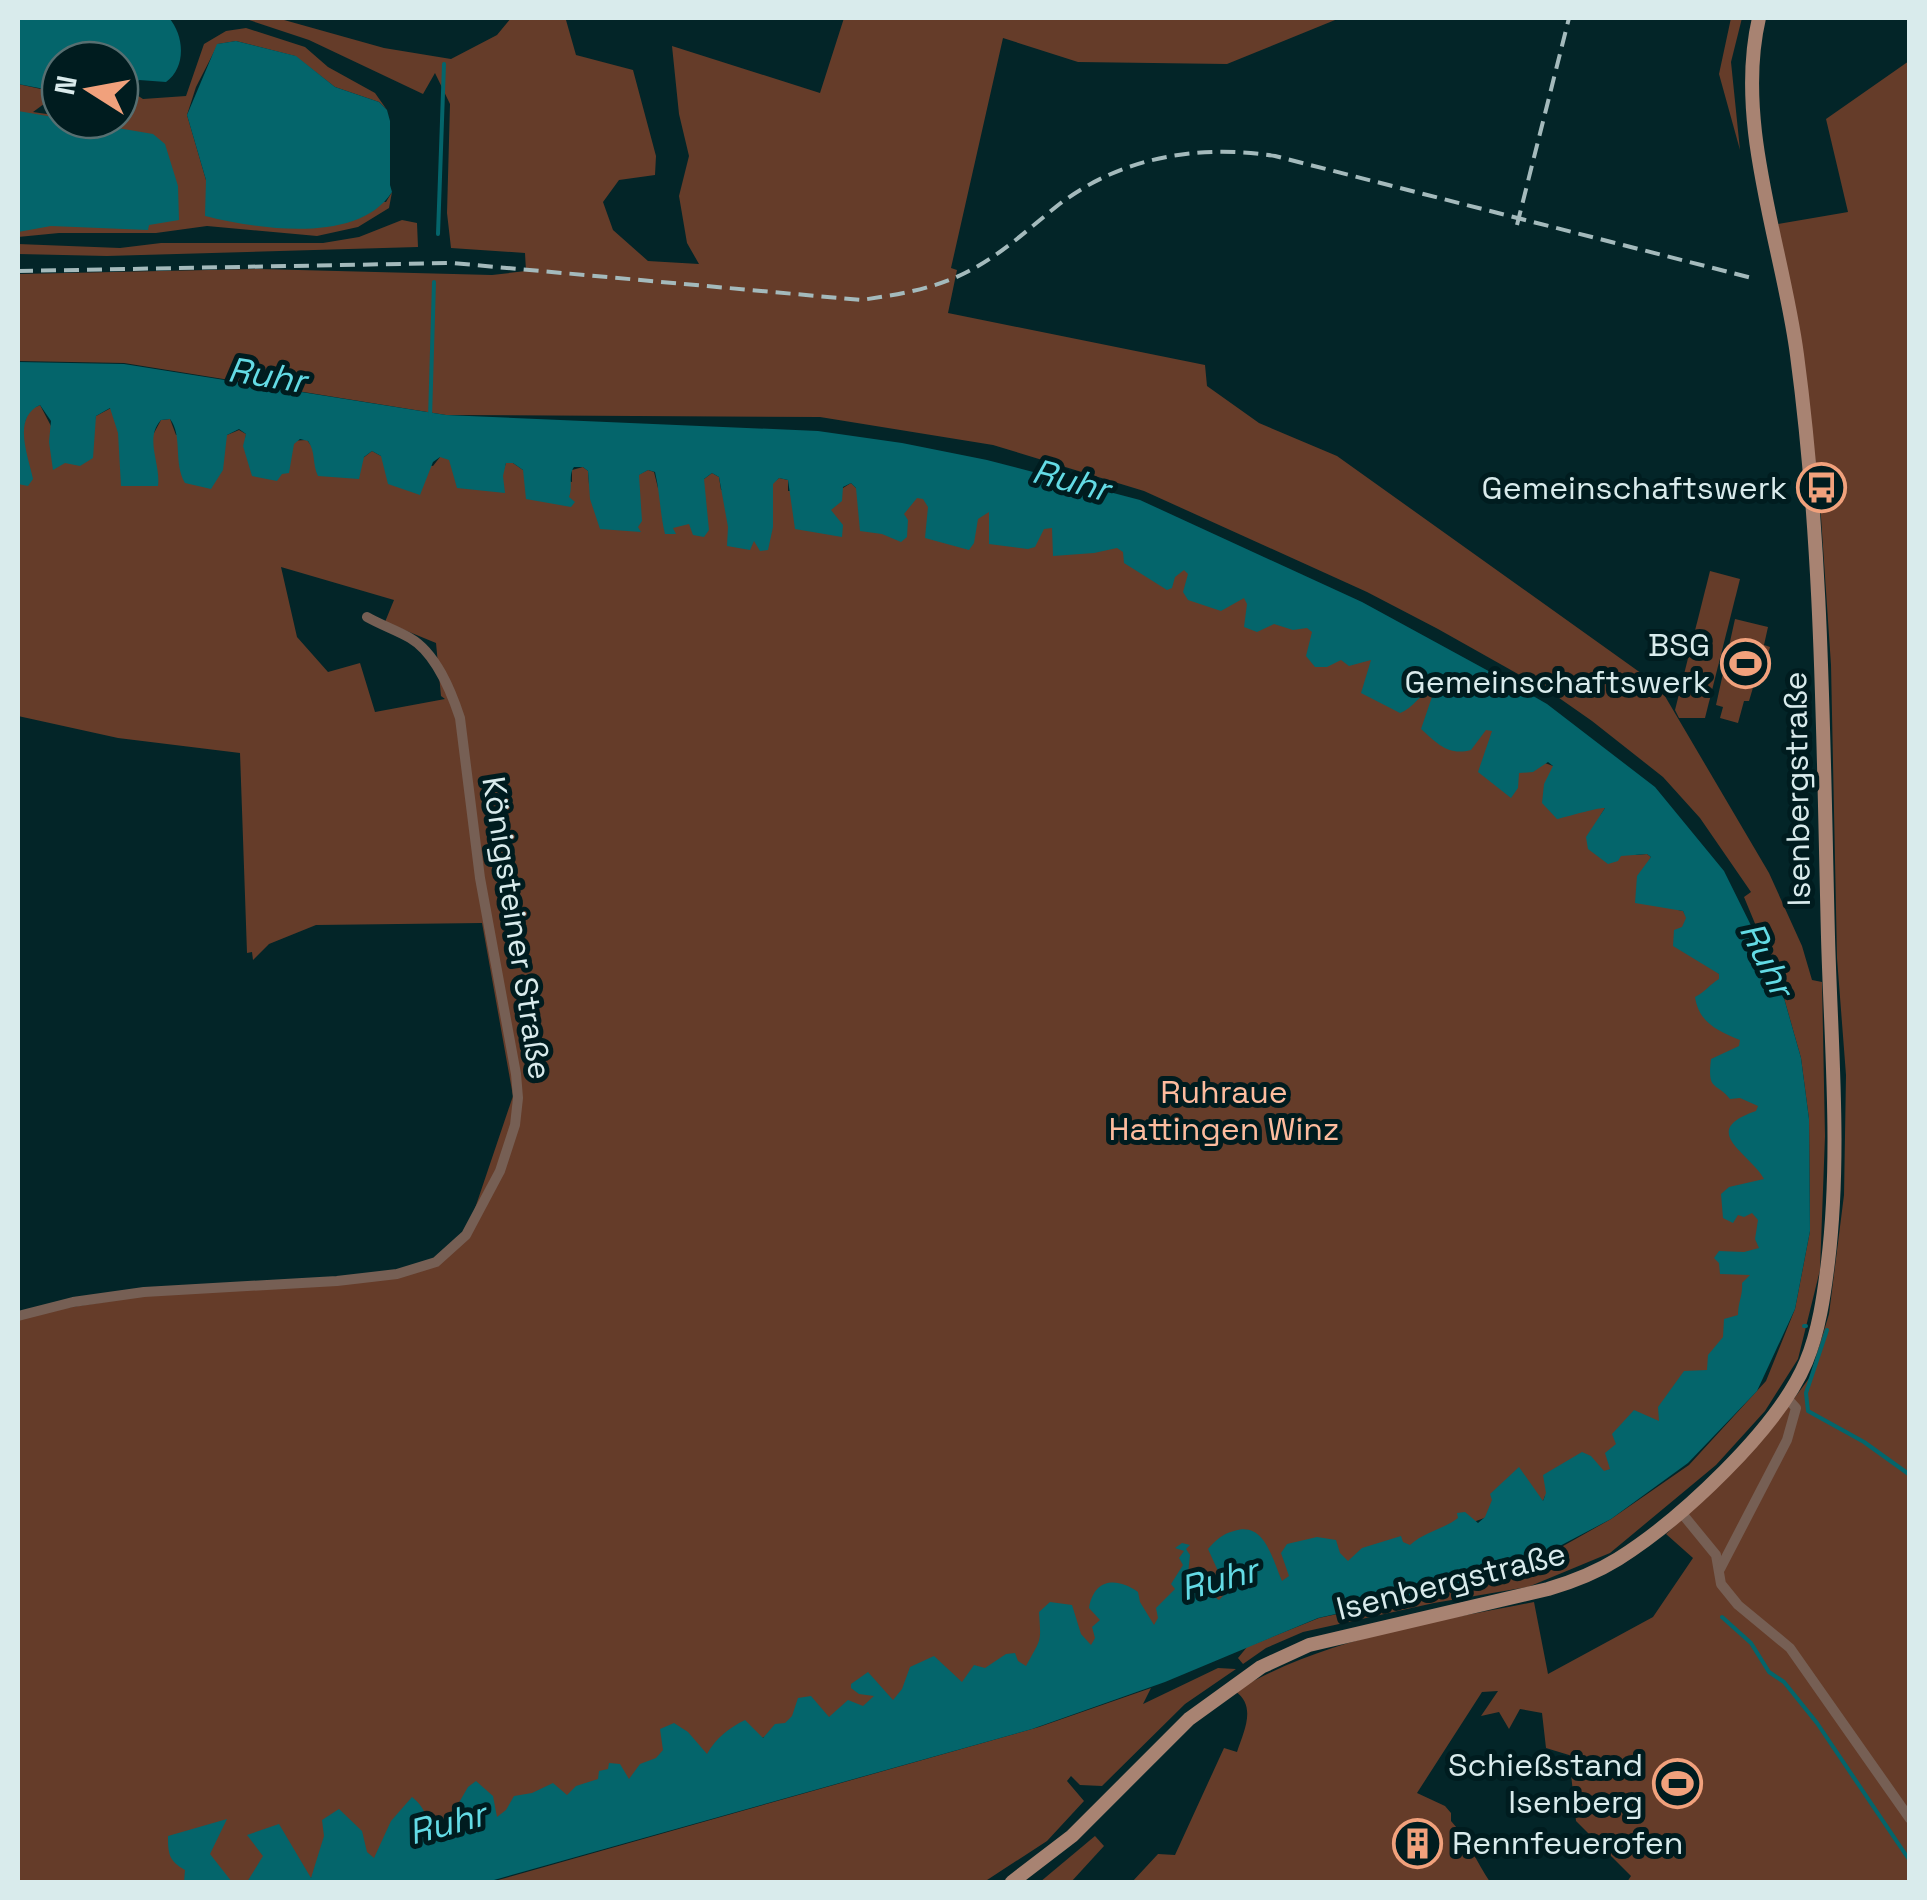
<svg xmlns="http://www.w3.org/2000/svg" width="1927" height="1900" viewBox="0 0 1927 1900" font-family="'Space Grotesk',sans-serif">
	<style>
		.green { fill: #653c29; fill-rule: evenodd }
		.water { fill: #04656b }
		.lines { fill: none; stroke-linecap: round; stroke-linejoin: round }
		.stream { stroke: #04656b; stroke-width: 4 }
		.minor { stroke: #765f54; stroke-width: 10 }
		.secondary { stroke: #a88372; stroke-width: 14 }
		.rail { stroke: #a4babc; stroke-width: 4; stroke-dasharray: 15 8; stroke-linecap: butt }
		.labels { text-anchor: middle; dominant-baseline: central; stroke-width: 10; stroke-linejoin: round; paint-order: stroke }
		.poi-label { font-size: 32px; fill: #d9ebec; stroke: #001c1f; text-anchor: end }
		.street-label { font-size: 32px; fill: #d9ebec; stroke: #001c1f }
		.park-label { font-size: 32px; fill: #fdbc9e; stroke: #001c1f }
		.water-label { font-size: 35px; font-style: italic; fill: #63dbe5; stroke: #001c1f }
	</style>
	<rect width="100%" height="100%" fill="#032528"/>
	<g class="green">
		<polygon points="243,18 277,18 384,48 451,59 497,35 511,18 566,20 576,55 633,70 656,156 655,175 619,180 603,202 613,230 648,261 699,264 687,243 679,196 689,156 679,114 672,46 820,93 844,18 1340,18 1227,64 1078,62 1003,38 951,268 957,270 948,313 1205,365 1207,386 1259,423 1337,456 1659,686 1769,873 1802,946 1812,980 1822,982 1825,1136 1820,1270 1798,1359 1765,1411 1716,1465 1610,1553 1528,1587 1434,1603 1303,1632 1266,1648 1243,1664 1238,1658 1247,1647 1319,1618 1489,1581 1556,1550 1611,1519 1689,1465 1766,1381 1795,1309 1810,1231 1809,1119 1801,1058 1780,984 1744,897 1751,892 1700,818 1663,777 1592,721 1552,693 1438,629 1367,592 1144,491 993,445 820,417 446,415 124,363 18,361 18,274 260,269 492,275 526,271 525,253 451,248 447,213 450,104 435,73 423,94 309,40"/>
		<polygon points="1731,18 1742,18 1731,62 1740,150 1719,74"/>
		<polygon points="246,28 305,47 328,67 375,93 387,110 379,102 335,87 295,56 236,41 218,44 196,87 187,115 206,180 207,202 386,202 392,192 389,208 358,227 317,236 207,226 156,233 59,233 18,237 18,84 50,91 48,101 33,112 60,116 60,120 108,124 110,120 120,120 120,99 129,90 143,99 186,96 204,44 226,31"/>
		<path d="M 1909,61 L 1909,1882 L 1627,1882 L 1631,1876 L 1576,1821 L 1569,1755 L 1546,1748 L 1542,1713 L 1520,1709 L 1509,1729 L 1499,1712 L 1481,1716 L 1498,1691 L 1482,1692 L 1417,1793 L 1445,1806 L 1451,1813 L 1451,1821 C 1467,1838 1477,1863 1490,1882 L 1132,1882 L 1158,1854 L 1175,1855 L 1224,1748 L 1237,1752 C 1244,1731 1257,1706 1235,1691 C 1326,1638 1432,1622 1534,1602 L 1548,1674 L 1653,1617 L 1693,1558 L 1666,1534 L 1726,1478 L 1770,1431 L 1810,1377 L 1829,1314 L 1844,1195 L 1846,1075 L 1837,958 L 1831,665 L 1821,517 L 1803,369 L 1778,224 L 1848,212 L 1826,119 Z"/>
		<polygon points="402,220 417,223 418,247 107,256 18,254 18,244 120,248 161,243 323,243 359,237"/>
		<path d="M 40,405 L 51,426 L 93,428 L 96,416 L 111,408 L 154,433 L 161,420 L 170,419 L 176,435 L 227,435 L 239,430 L 246,434 L 245,443 L 307,440 L 313,448 L 363,458 L 372,451 L 381,456 L 433,466 L 440,457 L 445,457 L 502,475 L 506,463 L 513,463 L 523,470 L 572,482 L 572,470 L 583,467 L 588,471 L 589,484 L 638,475 L 648,470 L 654,472 L 658,488 L 704,490 L 704,479 L 712,473 L 719,477 L 721,490 L 773,483 L 779,478 L 788,480 L 788,491 L 843,488 L 851,483 L 856,488 L 976,506 L 1105,532 L 1396,653 L 1545,763 L 1553,766 L 1605,808 L 1600,816 L 1636,855 L 1647,854 L 1651,857 L 1646,866 L 1678,910 L 1683,911 L 1719,974 L 1719,980 L 1746,1034 L 1768,1149 L 1759,1276 L 1705,1378 L 1611,1469 L 1545,1496 L 1543,1501 L 1538,1498 L 1374,1559 L 1046,1662 L 782,1729 L 762,1738 L 310,1878 L 284,1882 L 18,1882 L 18,1319 L 33,1313 L 143,1296 L 362,1279 L 425,1267 L 466,1235 L 513,1096 L 482,923 L 316,925 L 269,944 L 253,960 L 252,952 L 247,953 L 240,753 L 118,738 L 18,716 L 18,424 L 24,424 L 29,410 ZM 281,567 L 394,600 L 385,622 L 436,643 L 441,696 L 445,699 L 375,712 L 360,663 L 328,672 L 297,637 Z"/>
		<polygon points="1710,571 1740,579 1705,718 1679,718 1675,710"/>
		<polygon points="1735,619 1768,627 1764,645 1770,647 1761,681 1755,681 1749,701 1744,701 1738,723 1720,718 1723,707 1716,705"/>
		<polygon points="1218,1668 1236,1669 1185,1704 1102,1786 1080,1785 1071,1776 1067,1781 1084,1801 1047,1841 984,1882 491,1882 1039,1727 1151,1688 1143,1704"/>
		<polygon points="1095,1836 1104,1846 1071,1882 1040,1882"/>
	</g>
	<g class="water">
		<path d="M 18,18 L 169,18 C 184,35 187,67 166,82 L 139,80 L 120,99 L 120,60 L 60,60 L 60,92 L 18,84 Z"/>
		<path d="M 236,41 L 296,56 L 335,87 L 379,102 L 387,110 L 390,121 L 390,185 L 392,192 C 358,245 257,229 205,216 L 206,180 L 187,115 L 217,44 Z"/>
		<polygon points="18,111 153,134 165,144 178,186 179,220 149,225 148,230 51,226 18,232"/>
		<path d="M 18,362 L 124,364 L 446,415 L 818,431 L 902,443 L 987,460 L 1140,500 L 1362,602 L 1505,680 L 1547,704 L 1655,787 L 1724,871 L 1780,984 L 1801,1058 L 1809,1119 L 1810,1231 L 1795,1309 L 1757,1391 L 1688,1463 L 1611,1519 L 1554,1549 L 1486,1580 L 1318,1618 L 1165,1682 L 1032,1729 L 487,1882 L 247,1882 L 263,1856 L 247,1835 L 279,1824 L 311,1878 L 324,1836 L 322,1820 L 339,1809 L 362,1831 L 367,1852 L 374,1858 L 391,1821 L 412,1797 C 430,1811 426,1827 439,1837 L 468,1787 L 476,1781 L 493,1796 L 497,1817 L 506,1810 L 514,1796 L 532,1793 L 553,1783 L 567,1795 L 576,1786 L 598,1779 L 599,1771 L 608,1769 L 609,1763 L 620,1764 L 629,1779 L 640,1764 L 656,1758 L 663,1750 L 660,1729 L 674,1723 L 688,1732 L 707,1754 C 716,1738 729,1728 745,1720 L 763,1738 L 775,1724 L 785,1723 L 792,1716 L 798,1698 L 811,1696 L 829,1717 L 848,1700 L 863,1706 L 874,1696 L 859,1694 L 851,1688 L 851,1684 L 868,1672 L 893,1700 L 902,1689 L 910,1667 L 934,1656 L 962,1682 L 974,1665 L 985,1668 L 1006,1654 L 1015,1653 L 1018,1661 L 1026,1666 C 1042,1637 1041,1643 1039,1612 L 1050,1602 L 1072,1605 L 1081,1634 L 1091,1645 L 1095,1638 L 1092,1627 L 1100,1620 L 1089,1608 C 1094,1578 1117,1577 1138,1592 L 1140,1602 L 1154,1625 L 1158,1618 L 1156,1608 L 1175,1589 L 1171,1584 L 1183,1565 L 1179,1558 L 1184,1551 L 1175,1548 L 1182,1543 L 1190,1545 L 1186,1549 L 1190,1555 L 1188,1574 L 1194,1580 L 1207,1581 L 1213,1596 L 1219,1600 L 1231,1588 L 1223,1582 L 1208,1549 C 1216,1540 1222,1534 1234,1531 C 1265,1521 1272,1559 1282,1581 L 1289,1576 L 1281,1553 L 1287,1544 L 1317,1537 L 1336,1540 L 1340,1553 L 1348,1561 L 1362,1548 L 1401,1536 L 1403,1542 L 1410,1545 C 1424,1532 1442,1530 1458,1518 L 1457,1513 L 1465,1512 L 1478,1523 L 1485,1517 L 1492,1500 L 1490,1494 L 1519,1467 L 1543,1501 L 1546,1493 L 1543,1475 L 1582,1452 L 1591,1456 L 1604,1471 L 1610,1469 L 1605,1453 L 1616,1444 L 1612,1434 L 1634,1410 L 1659,1421 L 1658,1407 L 1684,1371 L 1707,1370 L 1708,1355 L 1723,1337 L 1724,1319 L 1738,1315 C 1738,1302 1743,1295 1742,1283 L 1750,1275 L 1720,1274 L 1719,1263 L 1714,1258 L 1719,1251 L 1744,1252 L 1759,1248 L 1755,1239 L 1758,1220 L 1752,1213 L 1744,1217 L 1738,1215 L 1733,1223 L 1723,1218 L 1721,1194 L 1729,1187 L 1764,1179 C 1750,1153 1697,1131 1756,1111 L 1758,1106 L 1740,1098 L 1730,1099 C 1716,1081 1707,1092 1711,1059 L 1739,1046 L 1740,1040 C 1718,1031 1699,1023 1695,997 C 1705,992 1709,985 1719,979 L 1719,974 L 1673,946 L 1674,930 L 1682,927 L 1686,918 L 1683,911 L 1635,903 L 1637,876 L 1651,857 L 1647,854 L 1621,856 L 1618,861 L 1608,864 L 1588,849 L 1586,837 L 1605,808 C 1599,807 1566,817 1557,819 L 1542,803 L 1544,784 L 1553,766 L 1548,762 L 1533,772 L 1519,773 L 1518,788 L 1511,798 L 1478,772 L 1492,731 L 1486,730 L 1471,750 C 1448,756 1438,744 1421,729 L 1434,691 C 1418,694 1414,708 1400,713 L 1361,693 L 1371,660 L 1349,666 L 1341,660 L 1327,667 L 1315,667 L 1306,656 L 1312,632 L 1307,628 L 1293,630 L 1274,624 L 1257,632 L 1244,627 L 1247,604 L 1244,598 L 1221,611 L 1188,600 L 1183,592 L 1188,574 L 1184,570 L 1175,577 L 1172,588 L 1167,590 L 1124,563 L 1123,552 L 1117,548 L 1094,553 L 1053,556 L 1052,528 L 1044,529 L 1035,547 L 1028,549 L 989,544 L 989,512 L 978,519 L 974,543 L 969,550 L 925,538 L 928,507 L 923,499 L 917,498 L 904,514 L 908,520 L 907,537 L 901,542 L 882,534 L 860,531 L 856,488 L 851,483 L 843,487 L 842,501 L 831,510 L 843,525 L 842,537 L 795,529 L 788,480 L 779,478 L 773,484 L 773,527 L 768,550 L 760,551 L 754,541 L 750,550 L 727,546 L 728,527 L 719,477 L 712,473 L 704,479 L 709,530 L 704,537 L 693,535 L 689,524 L 673,528 L 676,534 L 665,534 C 660,514 660,493 655,472 L 648,470 L 639,475 L 642,521 L 638,527 L 641,532 L 600,529 L 590,499 L 588,471 L 583,467 L 574,467 C 568,475 573,487 569,497 L 575,502 L 571,507 L 526,499 L 523,470 L 513,463 L 506,463 L 503,476 L 505,493 L 457,488 L 449,460 L 440,457 L 433,462 L 420,495 L 388,484 L 381,456 L 372,451 L 364,457 L 359,479 L 318,476 C 312,464 316,452 308,441 L 300,439 L 294,444 L 289,473 L 282,474 L 277,481 L 252,476 L 243,446 L 246,434 L 239,429 L 227,435 L 223,470 L 211,489 L 185,483 C 173,463 183,436 170,419 L 161,420 C 144,439 161,463 158,486 L 121,486 L 118,433 L 110,408 L 96,416 L 93,458 L 80,466 L 65,463 L 53,470 L 49,442 L 51,421 L 40,405 C 12,418 28,455 33,479 L 28,486 L 18,484 Z"/>
		<path d="M 227,1819 L 210,1854 L 232,1882 L 184,1882 L 185,1870 C 169,1861 168,1854 168,1836 Z"/>
	</g>
	<g class="lines">
		<g class="stream">
			<polyline points="438,234 444,64"/>
			<polyline points="430,418 434,282"/>
			<polyline points="1804,1326 1806,1326"/>
			<polyline points="1827,1330 1806,1393 1808,1411 1864,1442 1910,1475"/>
			<polyline points="1722,1617 1751,1643 1769,1672 1784,1682 1817,1723 1910,1861"/>
		</g>
		<g class="minor">
			<path d="M 18,1316 L 73,1302 L 144,1292 L 337,1281 L 397,1274 L 436,1262 L 466,1235 L 500,1171 L 515,1125 L 518,1098 L 516,1074 L 480,878 L 460,718 C 451,691 436,653 410,638 C 396,630 381,625 367,617"/>
			<polyline points="1680,1511 1716,1555 1721,1584 1738,1605 1790,1648 1910,1819"/>
			<polyline points="1720,1569 1787,1440 1796,1408 1787,1398"/>
		</g>
		<path class="secondary" d="M 1012,1882 L 1072,1836 L 1189,1719 L 1261,1667 L 1309,1645 L 1548,1589 C 1572,1582 1597,1572 1618,1559 C 1680,1520 1778,1429 1806,1362 C 1819,1331 1824,1295 1828,1262 C 1841,1154 1831,1046 1828,937 C 1823,742 1823,549 1797,355 C 1783,247 1734,125 1759,18"/>
		<g class="rail">
			<polyline points="1517,225 1569,18"/>
			<path d="M 18,271 L 452,263 L 861,300 C 896,295 933,289 965,273 C 1000,256 1027,230 1057,206 C 1120,157 1198,144 1275,156 L 1756,279"/>
		</g>
	</g>
	<defs>
		<symbol id="bus-ring" viewBox="-11 -11 22 22"><circle r="9.5" fill="#001c1f" stroke="#f1a17c" stroke-width="1.5"/><path d="M-5-6H5V4H4V6H2V4H-2V6H-4V4H-5ZM-3.5-4V0h7V-4ZM-3.5 1.2v1.5H-2V1.2ZM2 1.2v1.5H3.5V1.2Z" fill="#f1a17c"/></symbol>
		<symbol id="stadium-ring" viewBox="-11 -11 22 22"><circle r="9.5" fill="#001c1f" stroke="#f1a17c" stroke-width="1.5"/><path d="M0-5a6.5 5 0 1 0 0 10a6.5 5 0 1 0 0-10ZM-3.5-1.8h7v3.6h-7Z" fill="#f1a17c"/></symbol>
		<symbol id="building-ring" viewBox="-11 -11 22 22"><circle r="9.5" fill="#001c1f" stroke="#f1a17c" stroke-width="1.5"/><path d="M-4-6H4V6H1V3H-1V6H-4ZM-2.5-4.3h1.7v1.8h-1.7ZM.8-4.3h1.7v1.8H.8ZM-2.5-1h1.7V.8h-1.7ZM.8-1h1.7V.8H.8Z" fill="#f1a17c"/></symbol>
	</defs>
	<g fill-rule="evenodd">
		<use href="#bus-ring" x="1794" y="460" width="55" height="55"/>
		<use href="#stadium-ring" x="1718" y="636" width="55" height="55"/>
		<use href="#stadium-ring" x="1650" y="1756" width="55" height="55"/>
		<use href="#building-ring" x="1390" y="1816" width="55" height="55"/>
	</g>
	<g class="labels">
		<g class="poi-label">
			<text x="1787" y="488">Gemeinschaftswerk</text>
			<text x="1710" y="645">BSG<tspan x="1710" dy="37">Gemeinschaftswerk</tspan></text>
			<text x="1643" y="1765">Schießstand<tspan x="1643" dy="37">Isenberg</tspan></text>
			<text x="1452" y="1843" text-anchor="start">Rennfeuerofen</text>
		</g>
		<g class="street-label">
			<text transform="translate(1797 789) rotate(-91)">Isenbergstraße</text>
			<text transform="translate(517 928) rotate(81)">Königsteiner Straße</text>
			<text transform="translate(1451 1581) rotate(-14)">Isenbergstraße</text>
		</g>
		<g class="park-label">
			<text x="1224" y="1092">Ruhraue<tspan x="1224" dy="37">Hattingen Winz</tspan></text>
		</g>
		<g class="water-label">
			<text transform="translate(267 375) rotate(9)">Ruhr</text>
			<text transform="translate(1071 480) rotate(15)">Ruhr</text>
			<text transform="translate(1767 959) rotate(64)">Ruhr</text>
			<text transform="translate(1219 1579) rotate(-15)">Ruhr</text>
			<text transform="translate(447 1823) rotate(-15)">Ruhr</text>
		</g>
	</g>
	<rect width="1927" height="1900" fill="none" stroke="#d9ebec" stroke-width="40"/>
	<g transform="translate(90 90) rotate(281)"><circle r="48" fill="#001c1f" stroke="#576f71" stroke-width="2.5"/>
	<path d="M0-8L18 38L0 25L-18 38Z" fill="#f1a17c"/>
	<text y="-15" font-size="28" font-weight="bold" text-anchor="middle" fill="#d9ebec">N</text>
	</g>
</svg>
